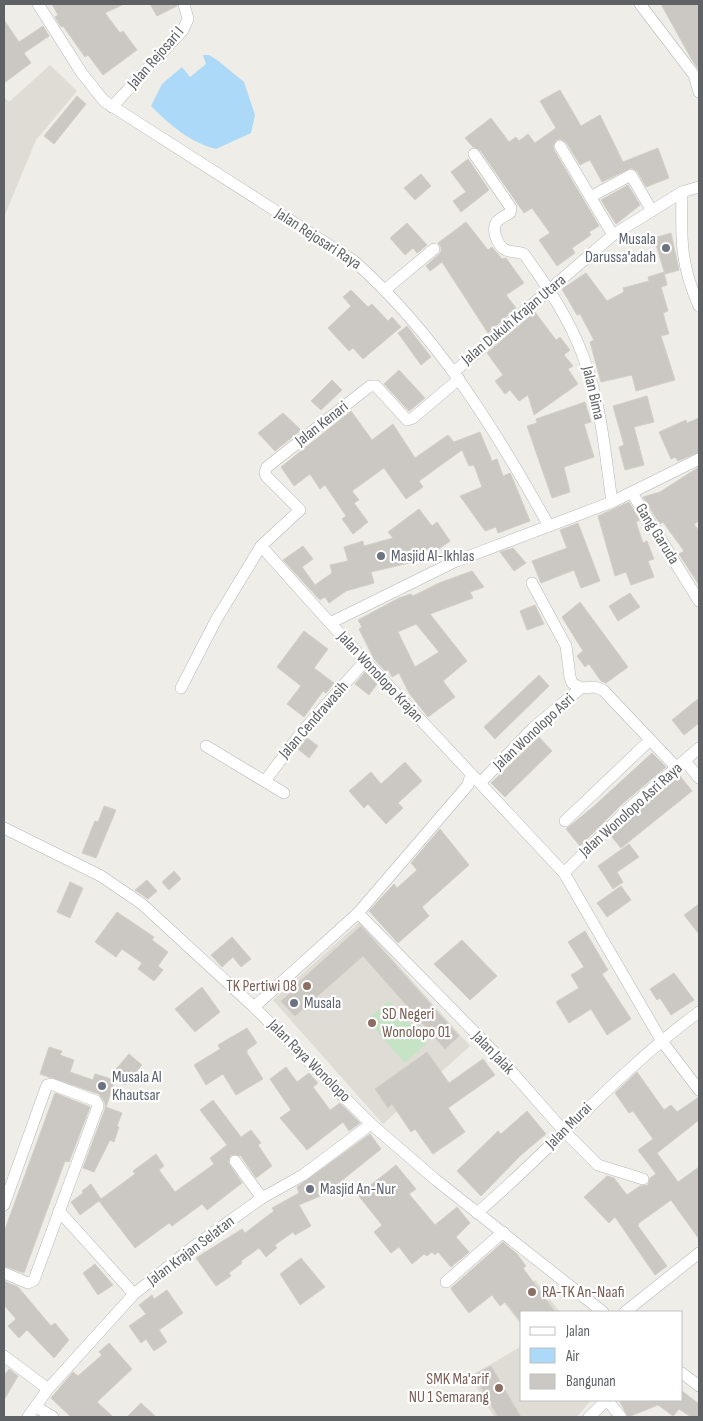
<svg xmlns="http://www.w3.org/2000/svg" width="703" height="1421" viewBox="0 0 703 1421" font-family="'Sofia Sans Condensed',sans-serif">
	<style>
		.education { fill: #dfdcd5 }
		.green { fill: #c6e4c5 }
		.water { fill: #add9f8 }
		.building { fill: #cbc8c3; stroke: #d3cec5; fill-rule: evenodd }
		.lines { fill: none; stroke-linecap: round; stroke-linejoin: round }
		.minor-casing { stroke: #b4b6ba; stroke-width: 12 }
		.minor { stroke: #fff; stroke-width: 11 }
		.worship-dot { fill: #6b7280; stroke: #fff; stroke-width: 2 }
		.education-dot { fill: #8d6e63; stroke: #fff; stroke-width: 2 }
		.labels { text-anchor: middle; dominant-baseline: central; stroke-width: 4.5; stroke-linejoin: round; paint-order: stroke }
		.street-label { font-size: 16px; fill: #5e6265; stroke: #fff }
		.worship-label { font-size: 16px; fill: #5b616d; stroke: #fff; text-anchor: start }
		.education-label { font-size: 16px; fill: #785e54; stroke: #fff; text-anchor: end }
	</style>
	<rect width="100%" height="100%" fill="#efede7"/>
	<g class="education">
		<polygon points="50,65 77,91 36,140 4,217 4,97 9,102"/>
		<polygon points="360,922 470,1046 383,1124 273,1000"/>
		<polygon points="535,1280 559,1311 522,1312 522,1326 505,1304"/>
		<polygon points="522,1346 522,1400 591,1400 577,1417 494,1417 470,1376"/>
	</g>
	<polygon class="green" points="389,1001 427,1043 405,1063 367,1020"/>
	<path class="water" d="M 203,55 L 209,55 L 217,60 L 244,82 L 255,115 L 251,133 L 216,149 C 189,142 170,125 151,106 L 162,84 L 182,67 L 190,77 L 206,64 Z"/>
	<g class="building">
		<polygon points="52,4 124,4 105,13 120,33 123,31 137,50 103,75 88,55 85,57 63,26 61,27 55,17 58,15"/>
		<polygon points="150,4 177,4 177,6 157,16"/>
		<polygon points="661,4 699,4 699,70 692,60"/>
		<polygon points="4,20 19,42 43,26 49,36 24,53 31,63 4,83"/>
		<polygon points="560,90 581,126 600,115 623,162 658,148 669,178 646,187 637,171 631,168 602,182 590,160 580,165 566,142 560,139 556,140 553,146 554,150 599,226 589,232 591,235 572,248 575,253 557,266 539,240 550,233 532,208 524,213 480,150 473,147 465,138 491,118 509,142 516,137 519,141 528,134 535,143 556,128 540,101"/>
		<polygon points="77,96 86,104 54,144 44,136"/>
		<polygon points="468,159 489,190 461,212 453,201 466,192 451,172"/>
		<polygon points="421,174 431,186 415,200 404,188"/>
		<polygon points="628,185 640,205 616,224 601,200"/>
		<polygon points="466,222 488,250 492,247 502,259 506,258 524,283 506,295 516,308 488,333 442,262 430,271 426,266 441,252 441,247 438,243"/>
		<polygon points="407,223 427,245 417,253 413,248 405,255 390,238"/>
		<polygon points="671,233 679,270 665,274 654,238"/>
		<polygon points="664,272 667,285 661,287 668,311 663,313 669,334 661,336 675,380 636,391 632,375 601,382 590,342 594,340 580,314 577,315 562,289 586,273 607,301 624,292 623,288 649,281 648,277"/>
		<polygon points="351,290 368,307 372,304 388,321 392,317 401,327 363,359 353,348 349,351 328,328 351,306 343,297"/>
		<polygon points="535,312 556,340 560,337 570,350 564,355 573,366 568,369 578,384 534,415 528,395 519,401 510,390 505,394 495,381 503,375 487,353"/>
		<polygon points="407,326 431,357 421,365 398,333"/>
		<polygon points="399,370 425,398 409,411 384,384"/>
		<polygon points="332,380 342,390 321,410 311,401"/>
		<polygon points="647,396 654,422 634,427 644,465 625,470 619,447 624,445 613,406"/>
		<polygon points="585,402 591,422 584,424 594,457 564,467 570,492 552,498 527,426 537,423 536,419"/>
		<polygon points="351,411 372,440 393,424 415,458 448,435 454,442 480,432 492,461 497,459 503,476 510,473 512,477 530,521 498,533 496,527 485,531 460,496 482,487 474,465 469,466 462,450 419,481 423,487 406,499 384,468 352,491 359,500 354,503 368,522 353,534 342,519 346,516 325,485 320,489 310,474 294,486 281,467"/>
		<polygon points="283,413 301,430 275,451 258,433"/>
		<polygon points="699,418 699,452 678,461 675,457 671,459 659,432 686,420 687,423"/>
		<polygon points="699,467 699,521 694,524 699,531 699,585 679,554 684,551 663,522 660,524 643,497 660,492"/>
		<polygon points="629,502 640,520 636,522 643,543 647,541 654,559 648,561 654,577 631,585 626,572 615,576 598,516"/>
		<polygon points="419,509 432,526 437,522 450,541 436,551 432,546 409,563 371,572 374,583 346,591 329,603 325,597 320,600 283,560 303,546 313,559 302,567 315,585 332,573 330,565 348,561 344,547 363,541 364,546 393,538 388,532"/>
		<polygon points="578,523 600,581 581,588 574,570 541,583 532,561 567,548 560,530"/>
		<polygon points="513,548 526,563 514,571 500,552"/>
		<path d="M 472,571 L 484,587 L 470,592 L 473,598 L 430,614 L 467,661 L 443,681 L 455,697 L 428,717 L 409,693 L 399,673 L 392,677 L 388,669 L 386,672 L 374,659 L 359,629 L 362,627 L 358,620 L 399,598 L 411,594 L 413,596 L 439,583 ZM 416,624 L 439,652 L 415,667 L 398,632 Z"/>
		<polygon points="630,593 640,607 618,621 609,606"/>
		<polygon points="580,602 628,667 606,683 601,681 589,664 585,667 577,656 583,651 562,617"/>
		<polygon points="535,605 544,624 527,630 520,611"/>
		<polygon points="304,631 328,649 314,668 334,683 326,693 323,691 304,717 287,704 301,686 277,667"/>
		<polygon points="365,672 377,684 369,695 355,684"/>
		<polygon points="539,675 549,686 495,739 484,727"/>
		<polygon points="699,698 699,723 684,735 672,720"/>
		<polygon points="539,737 552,751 505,797 491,783"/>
		<polygon points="307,738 318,746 309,758 298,749"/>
		<polygon points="652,753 666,767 622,804 580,846 566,829 593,807"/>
		<polygon points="405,762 422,781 398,803 403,808 386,824 368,804 364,808 349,791 371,772 381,784"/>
		<polygon points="680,776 692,791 621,848 611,836 632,816"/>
		<polygon points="104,806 116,810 96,858 82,853 95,821 98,822"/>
		<polygon points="440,829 469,865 422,907 429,916 398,943 369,911 394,884 397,888 417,870 411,863"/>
		<polygon points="629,844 639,857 617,872 623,882 613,889 598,866"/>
		<polygon points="174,871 181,879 169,890 162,882"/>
		<polygon points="147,880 157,891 148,899 135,890"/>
		<polygon points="70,882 83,888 70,918 57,912"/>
		<polygon points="621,886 631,900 607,917 597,903"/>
		<polygon points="699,904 699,934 684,915"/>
		<polygon points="117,912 154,937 152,940 168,952 158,966 163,970 154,981 138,969 142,963 122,949 116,957 95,942"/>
		<polygon points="361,926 459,1036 445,1049 363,956 295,1016 281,1001 299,986 297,984"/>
		<polygon points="585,931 608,970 602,974 631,1019 607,1035 591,1009 569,1023 556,1002 579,988 571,975 584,967 568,942"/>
		<polygon points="232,937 251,959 241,967 233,957 222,967 211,955"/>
		<polygon points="462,940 497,976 470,1000 434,964"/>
		<polygon points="674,973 694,1000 671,1015 660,998 657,1000 650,989"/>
		<polygon points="202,987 220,1012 195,1032 175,1009"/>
		<polygon points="247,1028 257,1043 247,1050 247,1053 263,1079 236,1095 223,1074 206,1085 194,1065 220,1049 218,1045"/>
		<polygon points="49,1047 62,1051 60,1055 74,1060 70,1072 93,1080 95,1074 115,1080 106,1107 122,1113 117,1126 119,1127 114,1142 110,1140 94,1172 83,1168 105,1109 105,1103 99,1094 40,1074"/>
		<polygon points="427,1052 449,1083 483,1059 495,1075 448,1108 465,1132 433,1154 415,1129 411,1132 392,1104 388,1108 375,1089"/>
		<polygon points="129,1054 142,1065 125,1085 112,1074"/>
		<polygon points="286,1067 297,1082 309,1073 318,1083 313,1087 330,1110 340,1103 360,1123 349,1131 343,1122 307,1150 280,1118 291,1110 270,1079"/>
		<polygon points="637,1072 664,1110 671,1105 677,1112 699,1097 699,1120 657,1153 678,1182 699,1167 699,1239 671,1200 639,1223 638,1226 667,1266 655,1275 615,1217 609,1223 584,1197 607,1176 614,1178 627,1195 640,1186 648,1185 650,1178 656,1174 638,1150 653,1139 633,1111 629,1113 615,1093"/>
		<polygon points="55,1093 90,1107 69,1162 65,1161 24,1273 4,1266 4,1232"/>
		<polygon points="213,1100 241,1137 251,1130 261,1143 258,1145 272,1166 256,1178 241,1156 231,1155 228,1162 242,1183 207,1210 202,1204 172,1226 169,1223 135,1248 99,1201 80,1215 71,1202 83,1193 82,1191 91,1184 101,1199 135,1174 133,1171 156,1154 164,1166 159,1170 175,1192 214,1164 210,1158 227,1145 200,1110"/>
		<polygon points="527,1111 546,1134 521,1155 481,1196 457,1171 498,1131 501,1134"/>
		<polygon points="370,1134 381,1149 325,1194 299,1205 311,1226 295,1235 293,1232 275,1245 277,1248 266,1257 259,1248 241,1261 242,1263 229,1273 231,1276 216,1286 196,1258 242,1229 245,1233 274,1211 272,1208 299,1193 297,1187"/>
		<polygon points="396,1165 416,1189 409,1194 435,1225 457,1207 470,1223 456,1237 469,1252 451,1267 438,1252 435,1255 432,1252 427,1256 424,1254 412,1264 399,1247 391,1253 374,1232 382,1225 358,1195"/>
		<polygon points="503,1242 517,1254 526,1266 523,1268 555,1312 522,1312 522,1323 505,1302 500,1306 492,1295 469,1313 453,1292 451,1288"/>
		<polygon points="301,1258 325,1287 300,1305 280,1274"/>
		<polygon points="95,1264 113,1285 98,1295 83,1273"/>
		<polygon points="4,1281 18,1287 51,1326 55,1323 69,1340 54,1358 27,1330 19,1338 8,1326 16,1319 4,1305"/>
		<polygon points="167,1290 183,1313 159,1330 167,1342 154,1351 146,1339 141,1343 129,1326 146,1314 139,1305 152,1295 154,1299"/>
		<polygon points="109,1343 132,1369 97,1402 113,1417 71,1417 51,1398 73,1372 78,1376 102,1355 99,1352"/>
		<polygon points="491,1366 521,1417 498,1417 474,1375"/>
		<polygon points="9,1369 18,1376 4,1400 4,1376"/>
		<polygon points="682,1391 699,1404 699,1417 691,1417 679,1409 673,1416 658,1405 628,1417 619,1400 682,1400"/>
		<polygon points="141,1403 156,1417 127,1417"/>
	</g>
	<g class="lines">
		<defs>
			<g id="minor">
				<path d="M 38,4 L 81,72 L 104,101 L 354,261 C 437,335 495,429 549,526"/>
				<polyline points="640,4 694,75 699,92"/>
				<polyline points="112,107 183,30 188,19 184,4"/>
				<polyline points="560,146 613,235"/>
				<path d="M 474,154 L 511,208 L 510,213 C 505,216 499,218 496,223 C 492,230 497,244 504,249 C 510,253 518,251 524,254 C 547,286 569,318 583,356 C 601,402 605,453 612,502"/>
				<path d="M 682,192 C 681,238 680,264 699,306"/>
				<polyline points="592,196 631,175 652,211"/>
				<polyline points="386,289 434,249"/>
				<polyline points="454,372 613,235 682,192 699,187"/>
				<polyline points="699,459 612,502 454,562 330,623 564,873 661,1040 699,1090"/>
				<polyline points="632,493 699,601"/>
				<polyline points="532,583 566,646 570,677 572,683 581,688"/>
				<polyline points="330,623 261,546 300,510 266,476 265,472 267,467 370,386 376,386 407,420 413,418 459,379"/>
				<polyline points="181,688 216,620 261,546"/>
				<polyline points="206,746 284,793"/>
				<polyline points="685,761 699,778"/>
				<polyline points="265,781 301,733 365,661"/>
				<polyline points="478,781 483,780 533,728 581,688 595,687 603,690 677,768"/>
				<polyline points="565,821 649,741"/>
				<polyline points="4,828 101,876 142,904 254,1007 371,1124 436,1180 603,1312"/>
				<polyline points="564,873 627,810 699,748"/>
				<polyline points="358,913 496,1054 563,1130 598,1165 643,1179"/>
				<polyline points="254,1007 358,913 468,785 471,774"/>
				<polyline points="235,1161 262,1198"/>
				<polyline points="4,1205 47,1085 51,1084 96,1101 98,1106 34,1280 28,1283 4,1273"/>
				<polyline points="59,1211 134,1294"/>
				<path d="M 477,1213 C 554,1147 617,1072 699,1012"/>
				<polyline points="446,1282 503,1232"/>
				<polyline points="625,1312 699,1253"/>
				<polyline points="4,1356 48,1389"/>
				<polyline points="682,1373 699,1386"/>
				<polyline points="607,1400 621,1417"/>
				<polyline points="36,1407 53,1417"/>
				<polyline points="28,1417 48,1389 134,1294 193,1247 262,1198 303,1175 371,1124"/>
				<polyline points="589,1417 607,1400"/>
			</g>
		</defs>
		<use href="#minor" class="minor-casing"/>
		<use href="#minor" class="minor"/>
	</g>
	<g class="worship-dot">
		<circle cx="666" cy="248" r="5"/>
		<circle cx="381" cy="556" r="5"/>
		<circle cx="294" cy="1003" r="5"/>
		<circle cx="102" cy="1086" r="5"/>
		<circle cx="310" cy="1189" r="5"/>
	</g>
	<g class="education-dot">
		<circle cx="307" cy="986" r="5"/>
		<circle cx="372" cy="1023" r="5"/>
		<circle cx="532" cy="1292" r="5"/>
		<circle cx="499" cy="1388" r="5"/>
	</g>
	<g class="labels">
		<g class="street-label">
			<text transform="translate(156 58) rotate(-49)">Jalan Rejosari I</text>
			<text transform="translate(318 239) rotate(33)">Jalan Rejosari Raya</text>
			<text transform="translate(514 320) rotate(-40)">Jalan Dukuh Krajan Utara</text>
			<text transform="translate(593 393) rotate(77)">Jalan Bima</text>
			<text transform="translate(322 424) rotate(-38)">Jalan Kenari</text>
			<text transform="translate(657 534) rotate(58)">Gang Garuda</text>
			<text transform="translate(380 677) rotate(47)">Jalan Wonolopo Krajan</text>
			<text transform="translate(314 720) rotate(-49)">Jalan Cendrawasih</text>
			<text transform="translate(534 732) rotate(-43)">Jalan Wonolopo Asri</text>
			<text transform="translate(631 810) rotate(-42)">Jalan Wonolopo Asri Raya</text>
			<text transform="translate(493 1053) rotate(46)">Jalan Jalak</text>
			<text transform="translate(309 1061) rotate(45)">Jalan Raya Wonolopo</text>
			<text transform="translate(569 1126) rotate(-45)">Jalan Murai</text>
			<text transform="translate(191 1251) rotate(-37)">Jalan Krajan Selatan</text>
		</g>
		<g class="worship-label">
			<text x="656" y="239" text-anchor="end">Musala<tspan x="656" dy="18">Darussa'adah</tspan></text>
			<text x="391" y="556">Masjid Al-Ikhlas</text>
			<text x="304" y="1003">Musala</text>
			<text x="112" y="1077">Musala Al<tspan x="112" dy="18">Khautsar</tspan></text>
			<text x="320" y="1189">Masjid An-Nur</text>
		</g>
		<g class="education-label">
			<text x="297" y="986">TK Pertiwi 08</text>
			<text x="382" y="1014" text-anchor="start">SD Negeri<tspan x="382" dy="18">Wonolopo 01</tspan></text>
			<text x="542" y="1292" text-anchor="start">RA-TK An-Naafi</text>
			<text x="489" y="1379">SMK Ma'arif<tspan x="489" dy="18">NU 1 Semarang</tspan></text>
		</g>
	</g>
	<rect width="703" height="1421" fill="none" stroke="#5e6265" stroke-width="10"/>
	<rect x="520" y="1311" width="162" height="90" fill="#ffffff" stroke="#bfc0c1"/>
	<rect x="530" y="1327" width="25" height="8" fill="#ffffff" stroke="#bfc0c1"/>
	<text x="566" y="1336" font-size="15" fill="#5e6265">Jalan</text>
	<rect x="530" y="1348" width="25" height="15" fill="#add9f8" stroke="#bfc0c1"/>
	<text x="566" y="1361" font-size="15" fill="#5e6265">Air</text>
	<rect x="530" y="1374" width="25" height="15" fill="#cbc8c3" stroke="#bfc0c1"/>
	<text x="566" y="1386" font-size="15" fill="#5e6265">Bangunan</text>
</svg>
